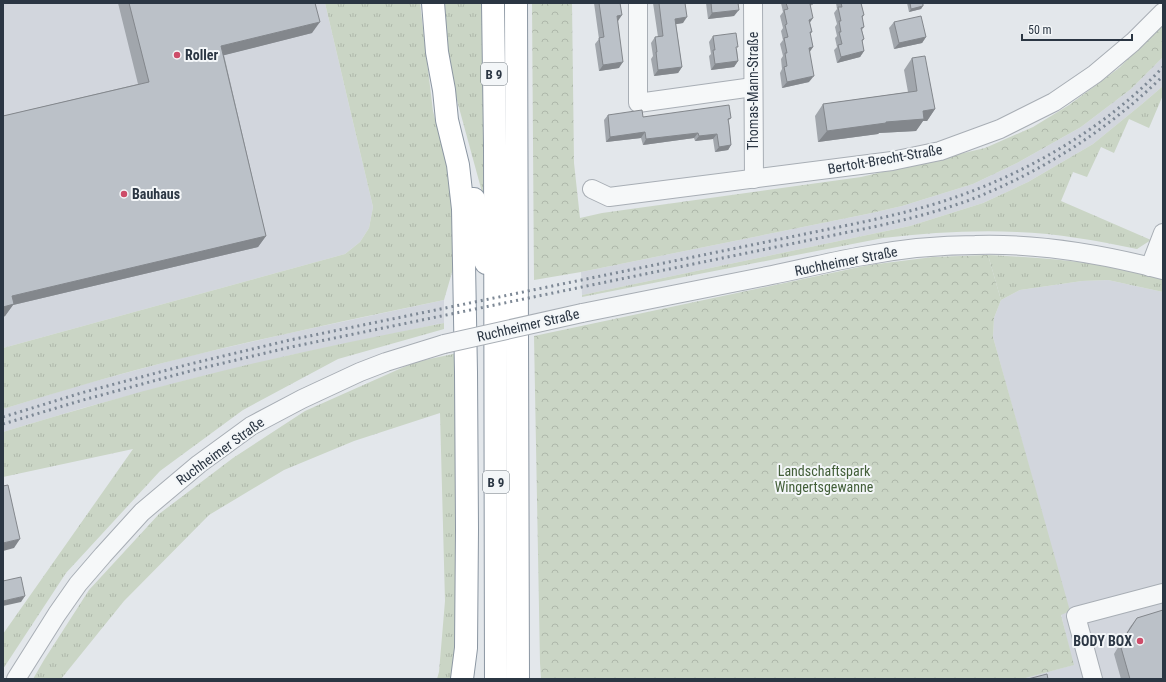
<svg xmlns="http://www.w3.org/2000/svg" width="1166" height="682" viewBox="0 0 1166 682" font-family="'Roboto Condensed',sans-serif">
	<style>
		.built { fill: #d2d6dd }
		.grass { fill: url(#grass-tufts) }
		.forest { fill: url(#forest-crowns) }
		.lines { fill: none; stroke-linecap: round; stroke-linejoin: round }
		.minor-casing { stroke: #a8aeb5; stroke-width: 20 }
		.highway-casing { stroke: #8b96a2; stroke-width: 24 }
		.minor { stroke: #f6f8f9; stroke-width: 18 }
		.highway { stroke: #fff; stroke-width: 22 }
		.rail { stroke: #7d8895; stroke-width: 3; stroke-dasharray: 2 4; stroke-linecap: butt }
		.minor-bridge-casing { stroke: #a8aeb5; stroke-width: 20; stroke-linecap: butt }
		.minor-bridge { stroke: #f6f8f9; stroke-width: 18 }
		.wall { fill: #a1a6ac }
		.shaded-wall { fill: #83878c }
		.building { fill: #bbc1c8; stroke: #83878c }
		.poi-dot { fill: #cd4c69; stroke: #f3f6f8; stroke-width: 1.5 }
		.labels { text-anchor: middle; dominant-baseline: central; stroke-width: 4; stroke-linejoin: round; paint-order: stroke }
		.shield { fill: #f3f6f8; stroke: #677079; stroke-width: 1 }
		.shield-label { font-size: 13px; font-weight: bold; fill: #2b3643 }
		.poi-label { font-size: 14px; font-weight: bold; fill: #2b3643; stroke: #f3f6f8; text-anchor: start }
		.street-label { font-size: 14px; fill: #2b3643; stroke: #f3f6f8 }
		.park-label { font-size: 14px; fill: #435f39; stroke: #f3f6f8 }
	</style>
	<defs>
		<pattern id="grass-tufts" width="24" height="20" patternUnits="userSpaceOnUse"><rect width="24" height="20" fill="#cad5c5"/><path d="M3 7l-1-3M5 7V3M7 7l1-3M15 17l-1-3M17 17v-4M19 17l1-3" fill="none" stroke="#aeb7aa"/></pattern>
		<pattern id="forest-crowns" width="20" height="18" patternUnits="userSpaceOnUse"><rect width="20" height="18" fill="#cad5c5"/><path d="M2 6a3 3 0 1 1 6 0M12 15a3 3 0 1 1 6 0" fill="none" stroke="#aeb7aa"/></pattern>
	</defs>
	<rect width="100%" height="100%" fill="#e3e7eb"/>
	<g class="built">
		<polygon points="3,3 325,3 373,207 369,228 360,242 345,254 3,348"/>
		<polygon points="1163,57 1163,86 1142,104 1093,144 1028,182 983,203 910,226 582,295 581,272 867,214 902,206 973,184 1017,163 1081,127 1131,89"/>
		<polygon points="1108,280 1163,292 1163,679 1022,679 1073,665 1061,614 1069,611 993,337 994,318 1001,300 1020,290 1082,281"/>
		<polygon points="444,300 444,323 291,355 191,379 83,408 3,432 3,409 77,386 185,357 285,334"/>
	</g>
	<g class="grass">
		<path d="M 325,3 L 420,3 L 433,111 L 452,185 L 455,262 L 444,300 C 358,318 272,336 187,357 C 125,372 64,390 3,409 L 3,348 L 345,254 L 360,242 L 369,228 L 373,207 Z"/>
		<polygon points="445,3 484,3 485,203 455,93 446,39"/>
		<path d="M 1163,86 L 1163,95 L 1149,128 L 1129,119 L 1114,153 L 1101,147 L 1087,177 L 1073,172 L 1061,201 L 1151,240 L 1137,249 C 1097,241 1057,233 1017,232 C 972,230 928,233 883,238 L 582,297 L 582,295 L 910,226 L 983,203 L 1028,182 L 1093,144 L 1142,104 Z"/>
		<path d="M 988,255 C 1047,258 1107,262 1163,279 L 1163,292 L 1108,280 L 1082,281 L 1020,290 L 1001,300 Z"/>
		<path d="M 444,323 L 444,329 L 338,359 L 243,410 L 160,471 L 66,573 L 3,669 L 3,634 L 133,449 L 3,477 L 3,432 C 65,413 127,395 190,379 C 274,357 359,340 444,323 Z"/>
		<polygon points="458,353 457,648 453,679 437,679 439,672 445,601 440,413 354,441 284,470 209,515 124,601 61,679 33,679 44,660 89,590 159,514 233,458 305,411 415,362"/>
	</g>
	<g class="forest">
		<polygon points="532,3 572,3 574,163 580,218 602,213 861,177 985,148 1033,127 1069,105 1119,68 1163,23 1163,57 1131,89 1081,127 1017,163 973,184 902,206 867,214 581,272 534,280"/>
		<polygon points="988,255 1001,300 994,318 993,337 1070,611 1061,615 1074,665 1022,679 541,679 540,663 534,336 869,265 933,257"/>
	</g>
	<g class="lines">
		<defs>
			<g id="minor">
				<polyline points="638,3 638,103 753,87"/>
				<polyline points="753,3 754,179"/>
				<polyline points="592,189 609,197 892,161 940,151 1000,129 1054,102 1095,74 1133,42 1163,12"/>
				<polyline points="1150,267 1163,233"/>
				<path d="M 582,313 C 645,300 709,288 772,275 C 802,269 833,261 863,256 C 900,249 938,245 975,245 C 1038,243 1102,254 1163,270"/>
				<polyline points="16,679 57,614 78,584 103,555 142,512 199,464 251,426 302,399 360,372 386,362 444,344"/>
				<polyline points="1093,679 1076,616 1163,593"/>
			</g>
			<g id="highway">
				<polyline points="433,3 437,52 444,90 447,120 458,165 463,209 466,372 467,529 466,648 462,679"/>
				<polyline points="493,3 495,146 496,679"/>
				<polyline points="516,3 518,679"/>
				<polyline points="474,199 482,254 486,263"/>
			</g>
		</defs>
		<use href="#minor" class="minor-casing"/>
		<use href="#highway" class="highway-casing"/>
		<use href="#minor" class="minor"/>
		<use href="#highway" class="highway"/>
		<g class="rail">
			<path d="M 3,417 L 81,393 L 190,364 L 290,340 L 868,221 C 898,214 928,207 956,197 C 1031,171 1109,125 1163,67"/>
			<path d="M 3,424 L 83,400 L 194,370 L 291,347 L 873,227 C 905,220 936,212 967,201 C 1040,173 1107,131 1163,76"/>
		</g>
		<defs>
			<polyline id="minor-bridge" points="444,344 582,313"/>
		</defs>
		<use href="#minor-bridge" class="minor-bridge-casing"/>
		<use href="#minor-bridge" class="minor-bridge"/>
	</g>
	<g class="wall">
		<polygon points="118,3 315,3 312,33 224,55 266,236 258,247 13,305 5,316 3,317 3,116 138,84"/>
		<polygon points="594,3 620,3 618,21 619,68 599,71 595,44 599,39"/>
		<polygon points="653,3 685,3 683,23 676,24 682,67 678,73 654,76 651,59 653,56 651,43 655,37 658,37"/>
		<polygon points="706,3 738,3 734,16 708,19"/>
		<polygon points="781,3 812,3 811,6 810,23 812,32 810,34 813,47 809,52 809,82 782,88 780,73 782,69 781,59 783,56 780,44 783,40 781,31 783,28 780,16 783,12"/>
		<polygon points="836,3 862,3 861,4 864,15 862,18 864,27 862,30 864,39 862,42 864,51 860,57 837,63 834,50 837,47 835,38 837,36 835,27 837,24 834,13 837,9"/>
		<polygon points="907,3 923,3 921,9 909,12"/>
		<polygon points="894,22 926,37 922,43 894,49 889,28"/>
		<polygon points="713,36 737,49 738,61 734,67 711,70 709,56 711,54 709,42"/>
		<polygon points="912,58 935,109 927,121 923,121 916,131 879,133 878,134 818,142 815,116 823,104 908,92 904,70"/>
		<polygon points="608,115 643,117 731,118 728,121 729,125 731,145 728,150 715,152 713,139 695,141 694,138 643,145 641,138 606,142 604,120"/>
		<polygon points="1163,609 1163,679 1121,679 1114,654 1130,627 1137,618 1162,611"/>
	</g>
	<g class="shaded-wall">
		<polygon points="923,6 921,9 909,12 911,9"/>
		<polygon points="739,10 734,16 708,19 712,13"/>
		<polygon points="622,15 618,21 617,16"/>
		<polygon points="687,17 683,23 671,25 675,19"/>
		<polygon points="813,18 809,24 809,20"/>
		<polygon points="320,22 312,33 213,58 221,46"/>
		<polygon points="926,37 922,43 894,49 899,43"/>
		<polygon points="813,47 809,53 809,48"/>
		<polygon points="864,51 860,57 837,63 841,57"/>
		<polygon points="738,61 734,67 711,70 715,64"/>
		<polygon points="623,62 619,68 599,71 603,65"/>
		<polygon points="682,67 678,73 654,76 658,70"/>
		<polygon points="814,76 809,82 782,88 787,82"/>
		<polygon points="935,109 927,121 923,121 916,131 879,133 878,134 818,142 827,131 886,122 923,111"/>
		<polygon points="645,132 641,138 606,142 610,137"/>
		<polygon points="698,133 694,138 643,145 646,139"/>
		<polygon points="717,134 713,139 695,141 699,136"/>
		<polygon points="731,145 728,150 715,152 719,147"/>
		<polygon points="266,236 258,247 13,305 5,316 3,317 3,307 12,296"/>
		<polygon points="20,539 14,548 3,551 3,543"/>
		<polygon points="25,596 21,602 3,606 3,601"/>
	</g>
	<g class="building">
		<polygon points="129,3 315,3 320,22 221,46 266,236 12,296 14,304 3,307 3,116 149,82"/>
		<polygon points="599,3 620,3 622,15 617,16 623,62 603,65 599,38 604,37"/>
		<polygon points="659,3 685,3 687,17 675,19 682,67 658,70 656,52 657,52 655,37 663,36"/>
		<polygon points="711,3 738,3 739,10 712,13"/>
		<polygon points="786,3 812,3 813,4 810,4 813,18 809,20 812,32 810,32 813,47 809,48 814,76 787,82 784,67 787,66 785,53 787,53 784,38 788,37 785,25 787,24 784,10 788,9"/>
		<polygon points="841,3 861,3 864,15 862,16 864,27 861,28 864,39 862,40 864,51 841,57 838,45 842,44 839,32 841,32 839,21 841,21 838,7 842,7"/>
		<polygon points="910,3 923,3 923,6 911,9"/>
		<polygon points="921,16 926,37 899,43 894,22"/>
		<polygon points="736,33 738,47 736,47 738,61 715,64 713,50 715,50 713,36"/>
		<polygon points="925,56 935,109 923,111 924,119 886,122 886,123 827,131 823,104 917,91 912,58"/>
		<polygon points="729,105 731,118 728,119 729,125 731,145 719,147 717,134 699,136 698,133 646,139 645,132 610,137 608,115 642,110 643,117"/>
		<polygon points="8,485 20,539 3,543 3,486"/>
		<polygon points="21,577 25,596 3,601 3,581"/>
		<polygon points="1163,610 1163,679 1130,679 1120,644 1137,618"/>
		<polygon points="1047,674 1048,679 1028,679"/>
	</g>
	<g class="poi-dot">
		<circle cx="177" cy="55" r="4"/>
		<circle cx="124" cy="194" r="4"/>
		<circle cx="1140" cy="641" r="4"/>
	</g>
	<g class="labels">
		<g class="shield">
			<rect x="481" y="63" width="26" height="22" rx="3"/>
			<rect x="483" y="471" width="26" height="22" rx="3"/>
		</g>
		<g class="shield-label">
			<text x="494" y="74">B 9</text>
			<text x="496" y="482">B 9</text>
		</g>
		<g class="poi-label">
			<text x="185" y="55">Roller</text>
			<text x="132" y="194">Bauhaus</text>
			<text x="1132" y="641" text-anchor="end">BODY BOX</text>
		</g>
		<g class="street-label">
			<text transform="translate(753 91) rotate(-90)">Thomas-Mann-Straße</text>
			<text transform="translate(885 159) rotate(-10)">Bertolt-Brecht-Straße</text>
			<text transform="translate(846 261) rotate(-11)">Ruchheimer Straße</text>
			<text transform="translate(528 325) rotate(-13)">Ruchheimer Straße</text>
			<text transform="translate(220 451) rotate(-36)">Ruchheimer Straße</text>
		</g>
		<g class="park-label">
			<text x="824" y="471">Landschaftspark<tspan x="824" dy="16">Wingertsgewanne</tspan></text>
		</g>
	</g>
	<rect width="1166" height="682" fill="none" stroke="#2b3643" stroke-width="8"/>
	<path d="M1022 34v6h110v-6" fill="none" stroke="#2b3643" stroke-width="2"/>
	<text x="1028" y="34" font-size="12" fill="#2b3643" stroke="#f3f6f8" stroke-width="3" paint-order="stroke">50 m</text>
</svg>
